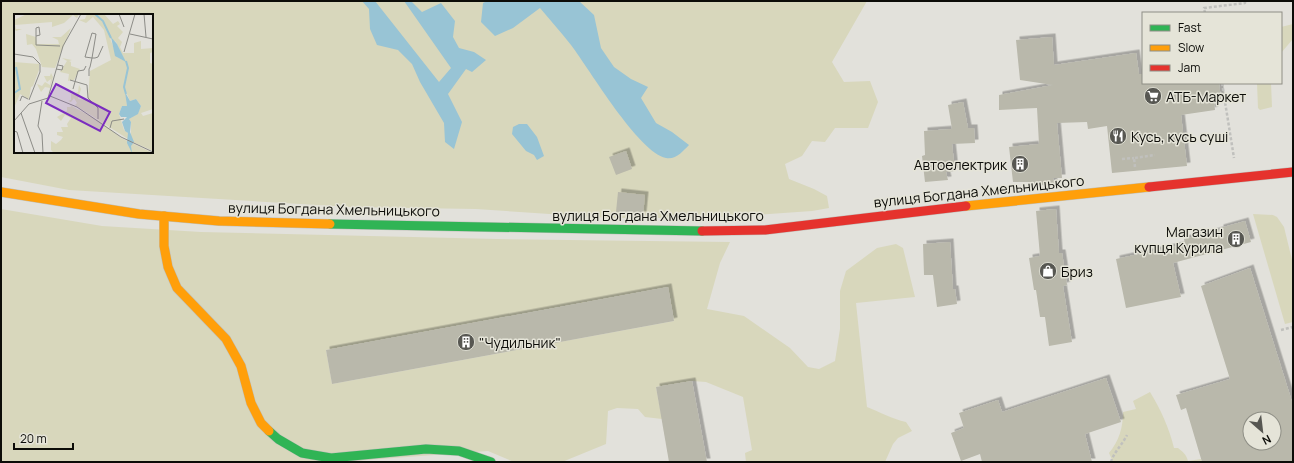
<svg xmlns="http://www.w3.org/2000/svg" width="1294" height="463" viewBox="0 0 1294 463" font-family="Manrope,sans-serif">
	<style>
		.green { fill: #d8d7bc; fill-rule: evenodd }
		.water { fill: #98c4d5 }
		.building { fill: #b9b8ab; fill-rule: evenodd; filter: url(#shadow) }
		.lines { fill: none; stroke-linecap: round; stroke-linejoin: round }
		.fast-casing { stroke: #bfbfba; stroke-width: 10 }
		.slow-casing { stroke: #bfbfba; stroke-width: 10 }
		.jam-casing { stroke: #bfbfba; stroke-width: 10 }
		.path { stroke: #c0c0bd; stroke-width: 2.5; stroke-dasharray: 3 2; stroke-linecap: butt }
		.fast { stroke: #30b455; stroke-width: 9 }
		.slow { stroke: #ff9f0a; stroke-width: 9 }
		.jam { stroke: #e5322d; stroke-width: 9 }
		.labels { text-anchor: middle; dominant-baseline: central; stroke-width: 3; stroke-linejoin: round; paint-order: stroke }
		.poi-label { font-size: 14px; fill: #0c0c08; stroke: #e5e4d8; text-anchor: start }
		.street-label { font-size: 14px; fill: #0c0c08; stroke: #e5e4d8 }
		.inset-river { fill: none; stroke: #98c4d5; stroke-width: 2 }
		.inset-road { fill: none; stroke: #8c8c87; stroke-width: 1 }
		.view { fill: #7b2cbf; fill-opacity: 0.15; stroke: #7b2cbf; stroke-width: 2 }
		.inset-edge { fill: none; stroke: #0c0c08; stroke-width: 2 }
	</style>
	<defs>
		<filter id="shadow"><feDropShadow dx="3.5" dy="-3.5" stdDeviation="0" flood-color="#0004"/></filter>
	</defs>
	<rect width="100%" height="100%" fill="#e2e1db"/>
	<g class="green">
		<path d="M 1,1 L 867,1 L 832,62 L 844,82 L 870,81 L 878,102 L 868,128 L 835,128 L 825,142 L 812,141 L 802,156 L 785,164 L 789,179 L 814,189 L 827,196 L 829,208 L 812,211 L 710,218 L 610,218 L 476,209 L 350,207 L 69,190 L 1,177 ZM 15,15 L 152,15 L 152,152 L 15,152 Z"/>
		<polygon points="1293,24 1293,39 1281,53 1281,27"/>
		<polygon points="1257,83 1271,83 1272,107 1260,110 1258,108"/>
		<path d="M 1,209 L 102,226 L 201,232 L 497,239 L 730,242 L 720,263 L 707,309 L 744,316 L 790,348 L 808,367 L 819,369 L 835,361 L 840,329 L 840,291 L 846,271 L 877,248 L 896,244 L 903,248 L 915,297 L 856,303 L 867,407 C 880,412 892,419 906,422 L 912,431 L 898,438 L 893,444 L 885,462 L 746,462 L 745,453 L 752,450 L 743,397 L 706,382 L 692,381 L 656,387 L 662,419 L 645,417 L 638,409 L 617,408 L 608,411 L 606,444 L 562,462 L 514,462 L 488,451 L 340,462 L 1,462 ZM 668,287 L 674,321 L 332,384 L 326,350 Z"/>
		<polygon points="1253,214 1273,215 1277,217 1284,227 1293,264 1293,322 1285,324"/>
		<path d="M 1150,392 C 1161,410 1169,428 1174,448 L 1178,448 C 1183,452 1186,454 1188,461 L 1201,459 L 1202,462 L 1113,462 L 1109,453 C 1119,441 1123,428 1123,412 L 1136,409 L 1133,401 Z"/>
	</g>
	<g class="water">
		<polygon points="362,1 375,1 439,82 451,68 404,1 411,1 422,12 441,3 455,21 453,37 459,48 474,52 486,60 472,72 466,69 448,94 462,122 454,149 445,142 444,123 420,82 412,64 398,50 377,45 370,29 369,9"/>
		<path d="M 487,1 L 579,1 L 594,15 L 601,48 L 614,67 L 631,79 L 648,87 L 641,98 L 656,123 L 672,132 L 689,145 C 683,151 676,160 666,158 C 638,152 590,70 571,45 C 561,32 550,20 540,8 L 513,28 L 495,36 L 481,22 L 483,3 Z"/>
		<polygon points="519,124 527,124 537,137 544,156 537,160 534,155 526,151 512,134 513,127"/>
	</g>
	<g class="building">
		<polygon points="1052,37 1054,65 1136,53 1139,74 1143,74 1143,83 1219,83 1221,99 1214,100 1215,110 1181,115 1187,166 1112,173 1107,126 1088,129 1087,122 1057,123 1062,178 1053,178 1054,184 1034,186 1034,182 1013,182 1009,147 1039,144 1037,108 999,110 999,95 1053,85 1020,80 1016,40"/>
		<polygon points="963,102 968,128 974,128 975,143 952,144 955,171 946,172 948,180 925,182 922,156 925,155 924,131 952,129 948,105"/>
		<polygon points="626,151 632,169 616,175 609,157"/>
		<polygon points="618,192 645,195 643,215 616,212"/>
		<polygon points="1056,209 1059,253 1062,253 1067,285 1063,286 1072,342 1049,346 1045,317 1040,317 1036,290 1034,290 1029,258 1040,256 1036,211"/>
		<polygon points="1245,221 1251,242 1173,263 1181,297 1126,308 1116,259 1185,244 1184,239 1220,230 1220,228"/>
		<polygon points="950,242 953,289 955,289 957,304 937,307 933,275 924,275 923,244"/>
		<path d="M 1250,268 L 1293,405 L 1293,462 L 1202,462 L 1186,408 L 1181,410 L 1176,395 L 1230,379 L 1201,286 ZM 1250,419 L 1274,419 L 1274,443 L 1250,443 Z"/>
		<polygon points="668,287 674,321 332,384 326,350"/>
		<polygon points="1106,378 1121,422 1085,434 1092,462 982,462 980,454 961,461 951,433 964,428 959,413 998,400 1002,412"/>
		<polygon points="692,381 707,462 669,462 656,387"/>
	</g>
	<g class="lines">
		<defs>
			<g id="fast">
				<polyline points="330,224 702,231"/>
				<polyline points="269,431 278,439 302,453 331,458 426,449 459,451 491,462"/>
			</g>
			<g id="slow">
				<polyline points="1,192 139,214 219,221 330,224"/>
				<polyline points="966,206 1149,187"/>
				<polyline points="164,216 164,246 168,267 177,288 226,339 241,366 251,403 261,423 269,431"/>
			</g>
			<g id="jam">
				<polyline points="1149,187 1293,172"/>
				<polyline points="702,231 765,230 966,206"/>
			</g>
		</defs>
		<use href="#fast" class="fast-casing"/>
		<use href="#slow" class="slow-casing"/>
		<use href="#jam" class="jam-casing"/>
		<g class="path">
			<polyline points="1205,13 1204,8 1245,3 1245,1"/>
			<polyline points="1222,83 1234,158"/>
			<polyline points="1122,159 1134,158"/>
			<polyline points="1135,167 1134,158 1155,155"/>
			<polyline points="1281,330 1293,327"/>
			<path d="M 1111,462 C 1114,452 1122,445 1127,435"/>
		</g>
		<use href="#fast" class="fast"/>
		<use href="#slow" class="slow"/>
		<use href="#jam" class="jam"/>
	</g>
	<defs>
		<symbol id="supermarket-disc" viewBox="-11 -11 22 22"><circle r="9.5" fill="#575752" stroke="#e5e4d8"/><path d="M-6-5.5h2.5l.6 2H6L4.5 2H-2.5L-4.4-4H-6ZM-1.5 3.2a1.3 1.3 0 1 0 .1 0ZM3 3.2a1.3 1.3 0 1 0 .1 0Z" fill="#fff"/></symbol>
		<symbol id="restaurant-disc" viewBox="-11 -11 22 22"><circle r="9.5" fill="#575752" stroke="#e5e4d8"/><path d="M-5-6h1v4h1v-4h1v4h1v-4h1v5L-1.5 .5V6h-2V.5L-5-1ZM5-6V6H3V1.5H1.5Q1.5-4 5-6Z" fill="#fff"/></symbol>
		<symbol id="building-disc" viewBox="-11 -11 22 22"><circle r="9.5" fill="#575752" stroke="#e5e4d8"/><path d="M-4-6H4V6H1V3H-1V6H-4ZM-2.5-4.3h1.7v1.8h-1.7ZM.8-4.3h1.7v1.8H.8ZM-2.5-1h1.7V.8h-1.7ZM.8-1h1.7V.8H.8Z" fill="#fff"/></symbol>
		<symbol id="shop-disc" viewBox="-11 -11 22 22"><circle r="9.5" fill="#575752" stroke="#e5e4d8"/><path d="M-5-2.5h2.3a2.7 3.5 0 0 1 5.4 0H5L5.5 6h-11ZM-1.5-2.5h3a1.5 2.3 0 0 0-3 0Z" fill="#fff"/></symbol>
	</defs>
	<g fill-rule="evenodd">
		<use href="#supermarket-disc" x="1143" y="86" width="20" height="20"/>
		<use href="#restaurant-disc" x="1108" y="126" width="20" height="20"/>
		<use href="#building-disc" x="1010" y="154" width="20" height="20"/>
		<use href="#building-disc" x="1226" y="229" width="20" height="20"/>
		<use href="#shop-disc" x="1038" y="261" width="20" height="20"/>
		<use href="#building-disc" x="456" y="332" width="20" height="20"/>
	</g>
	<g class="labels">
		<g class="poi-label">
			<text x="1166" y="96">АТБ-Маркет</text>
			<text x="1131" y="136">Кусь, кусь суші</text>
			<text x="1007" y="164" text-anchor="end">Автоелектрик</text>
			<text x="1223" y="231" text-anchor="end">Магазин<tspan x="1223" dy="16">купця Курила</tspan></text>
			<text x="1061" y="271">Бриз</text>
			<text x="479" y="342">"Чудильник"</text>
		</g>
		<g class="street-label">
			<text transform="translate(979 191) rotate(-6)">вулиця Богдана Хмельницького</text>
			<text transform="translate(334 209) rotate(1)">вулиця Богдана Хмельницького</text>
			<text x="658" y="215">вулиця Богдана Хмельницького</text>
		</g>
	</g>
	<g transform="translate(14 14)">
		<rect width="139" height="139" fill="#e2e1db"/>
		<path d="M 13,0 L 65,0 L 63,4 L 59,1 L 50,9 L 38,13 L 38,8 L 1,11 L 2,15 L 8,15 L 2,17 L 0,15 L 0,6 ZM 73,0 L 90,0 L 99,10 L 104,7 L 106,10 L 103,12 L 109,18 L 104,24 L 108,28 L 106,33 L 109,39 L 120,39 L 120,29 L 127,27 L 127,35 L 139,34 L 139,38 L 136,39 L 136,49 L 139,50 L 139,95 L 127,99 L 129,102 L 139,99 L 139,137 L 119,128 L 117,123 L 117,108 L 115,105 L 124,99 L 127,92 L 122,85 L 116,87 L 112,78 L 113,92 L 108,92 L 105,100 L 110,116 L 114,119 L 114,125 L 61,91 L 63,89 L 60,84 L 57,88 L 54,87 L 57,86 L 57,80 L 64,78 L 65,71 L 67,75 L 64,85 L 74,86 L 77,89 L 81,91 L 74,85 L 76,57 L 97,46 L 90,16 L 79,3 L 72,9 L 65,6 L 71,5 ZM 96,24 L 102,28 L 111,47 L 103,43 ZM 57,14 L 41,54 L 28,53 L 22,35 L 18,30 L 13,31 L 12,20 L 22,23 L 23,30 L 45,30 L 44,26 L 38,23 L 47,23 ZM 48,44 L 58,46 L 55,47 L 57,48 L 57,52 L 66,55 L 60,66 L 54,67 L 55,60 L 46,58 L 53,47 ZM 22,47 L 25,49 L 25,56 L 19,72 L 17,73 L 15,85 L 6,80 L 0,94 L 0,48 L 25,50 ZM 37,59 L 39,63 L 33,84 L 36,74 L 31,73 L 27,78 L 23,70 L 18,82 L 23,70 L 28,72 L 31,68 L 36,71 L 37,65 L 33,68 L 30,62 L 36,62 ZM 56,91 L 87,108 L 107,124 L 139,139 L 40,139 L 37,136 L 37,127 L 42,130 L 47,126 L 49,123 L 43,121 L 43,118 L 49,118 L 47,113 L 54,113 L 53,110 L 57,104 L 51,101 L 47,107 L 43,103 L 53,97 L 53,93 L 57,93 Z" fill="#d8d7bc" fill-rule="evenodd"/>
		<path d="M 97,23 L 103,30 L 112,48 L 101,42 ZM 111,78 L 116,87 L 122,85 L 127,92 L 124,100 L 115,105 L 117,108 L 116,118 L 120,128 L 117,132 L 118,139 L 113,129 L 114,119 L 111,117 L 108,108 L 113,103 L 107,103 L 105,100 L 108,92 L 113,92 Z" fill="#98c4d5"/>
		<path class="inset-river" d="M 81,0 L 89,7 L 97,24M 112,47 L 114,54 L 110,73 L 112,80M 0,79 L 6,75 L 2,53"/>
		<path class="inset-road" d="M 105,0 L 110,13M 130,0 L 132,23M 116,20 L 139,25M 22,22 L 26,21 L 25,13 L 22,14 L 22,31 L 46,32M 110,38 L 121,0M 0,40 L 19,43 L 26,50 L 26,58 L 15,86M 42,55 L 48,56 L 49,52 L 44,51M 75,62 L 75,55 L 76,53 L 78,44 L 82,20 L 78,19 L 71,43 L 78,44 L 81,44 L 84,43 L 89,32M 56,66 L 73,71 L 74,84 L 84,94 L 84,105M 59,75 L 64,57 L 70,56 L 72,52M 36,82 L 63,93 L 107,123 L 139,138M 6,87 L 8,82 L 14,85M 28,87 L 24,112 L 28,120 L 29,139M 7,99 L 21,139M 0,107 L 15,90 L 34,84 L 49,32 L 67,0M 96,114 L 98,107 L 110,105M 0,117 L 3,118 L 9,139"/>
		<path class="view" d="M 42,70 L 96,98 L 86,117 L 32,89 Z"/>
		<rect width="139" height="139" class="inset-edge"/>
	</g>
	<rect width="1294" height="463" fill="none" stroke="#0c0c08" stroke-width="4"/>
	<rect x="1142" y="12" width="140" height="72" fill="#e5e4d8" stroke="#8e8e85"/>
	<rect x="1150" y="25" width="20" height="6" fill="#30b455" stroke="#8e8e85"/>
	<text x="1178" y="32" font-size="12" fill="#0c0c08">Fast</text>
	<rect x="1150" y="45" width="20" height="6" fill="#ff9f0a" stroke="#8e8e85"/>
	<text x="1178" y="52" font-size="12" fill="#0c0c08">Slow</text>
	<rect x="1150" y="65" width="20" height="6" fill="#e5322d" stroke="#8e8e85"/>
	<text x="1178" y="72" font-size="12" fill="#0c0c08">Jam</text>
	<g transform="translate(1262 431) rotate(152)"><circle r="19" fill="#e5e4d8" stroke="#8e8e85"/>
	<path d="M0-3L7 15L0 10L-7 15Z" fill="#575752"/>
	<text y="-6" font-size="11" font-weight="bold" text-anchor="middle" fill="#0c0c08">N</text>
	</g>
	<path d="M14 443v6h59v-6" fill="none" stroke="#0c0c08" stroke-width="2"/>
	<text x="20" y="443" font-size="12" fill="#0c0c08" stroke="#e5e4d8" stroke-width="3" paint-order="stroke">20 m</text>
</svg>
